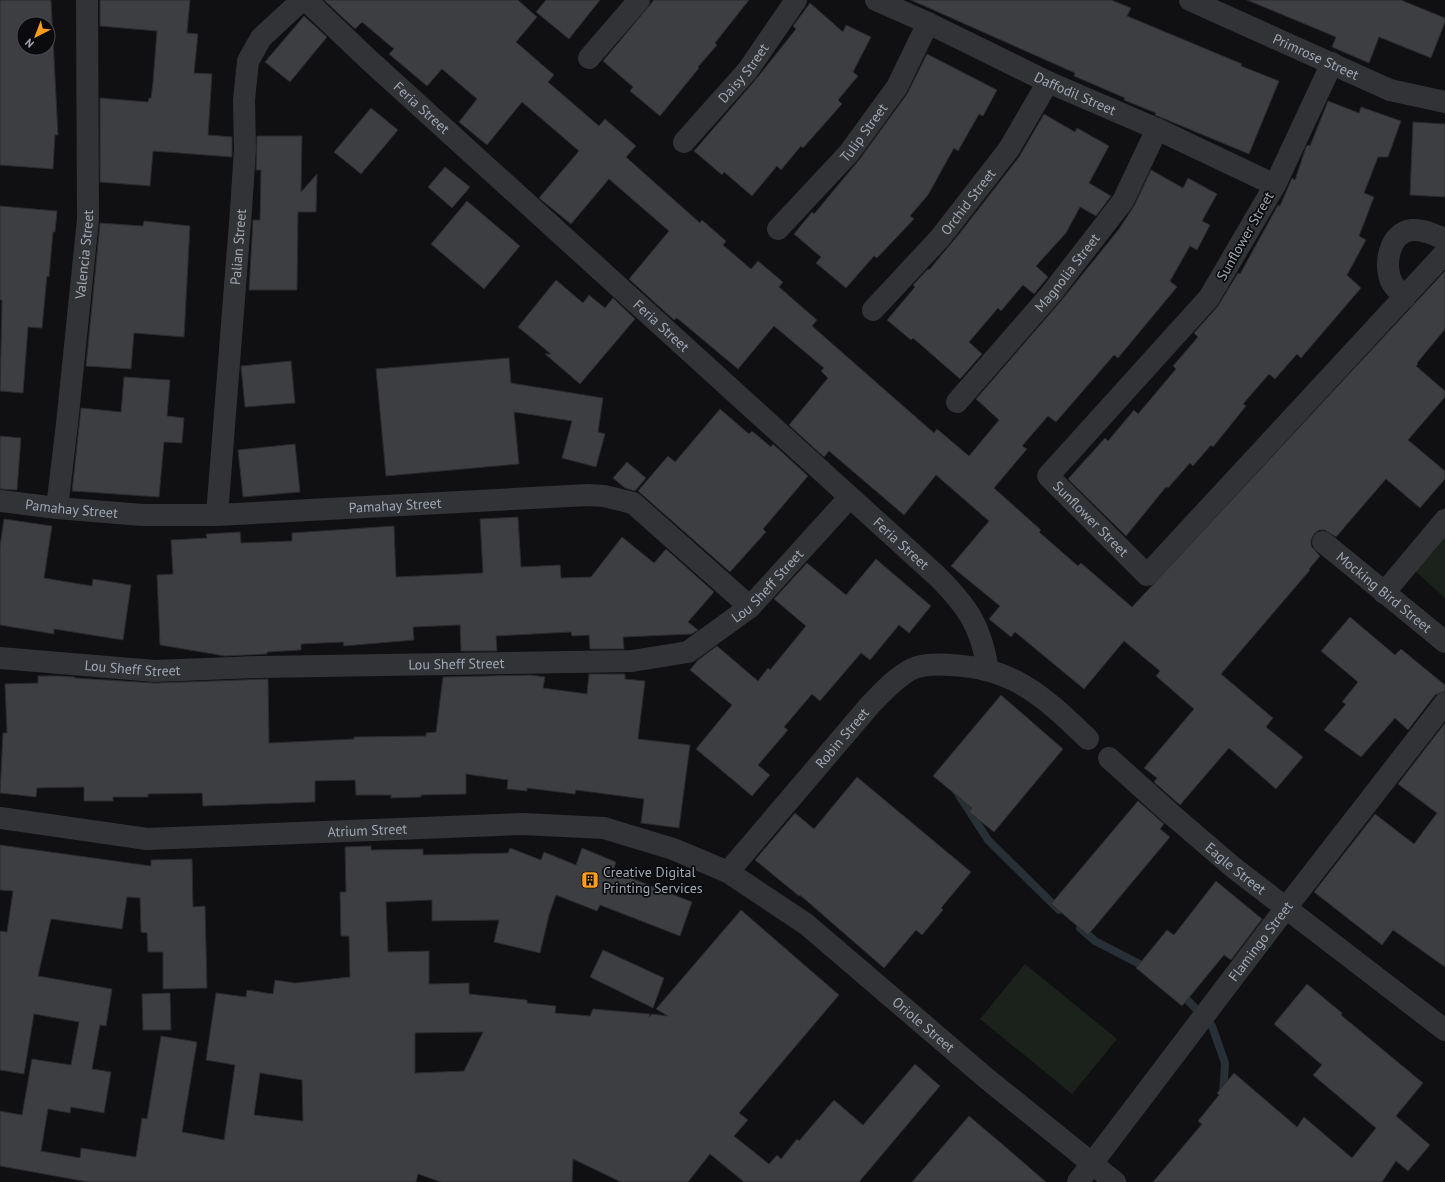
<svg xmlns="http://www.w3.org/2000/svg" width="1445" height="1182" viewBox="0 0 1445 1182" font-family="'PT Sans',sans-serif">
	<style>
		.green { fill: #1a221b }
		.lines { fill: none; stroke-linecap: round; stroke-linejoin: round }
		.stream { stroke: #263036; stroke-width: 8 }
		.building { fill: #3c3e42; stroke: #2a2a2e; fill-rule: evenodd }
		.minor { stroke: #313337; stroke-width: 22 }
		.labels { text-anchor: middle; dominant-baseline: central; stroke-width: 3.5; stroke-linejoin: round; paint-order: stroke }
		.street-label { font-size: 14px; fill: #a0a8b4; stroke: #0b0b0d }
		.poi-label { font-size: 14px; fill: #a0a8b4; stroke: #0b0b0d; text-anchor: start }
	</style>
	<rect width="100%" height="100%" fill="#101012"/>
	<g class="green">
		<polygon points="1445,537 1445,598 1415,571"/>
		<polygon points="1025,964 1117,1039 1072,1094 980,1019"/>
	</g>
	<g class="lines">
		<g class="stream">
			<polyline points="957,792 988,840 1059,910"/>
			<polyline points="1080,928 1095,941 1149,969"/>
			<polyline points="1180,992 1212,1026 1225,1063 1223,1095"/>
		</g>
	</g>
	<g class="building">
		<path d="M 0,0 L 51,0 L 58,135 L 55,135 L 53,169 L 0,165 ZM 24,24 L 48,24 L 48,48 L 24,48 Z"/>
		<polygon points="100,0 190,0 187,33 198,34 194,73 212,74 208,135 232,137 232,157 153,151 150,186 100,182 100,98 148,102 149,98 151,98 153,82 157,31 100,26"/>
		<polygon points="324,0 518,0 537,17 516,42 554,75 548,82 599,126 605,119 636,146 626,157 700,223 702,220 726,241 723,245 751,269 758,261 783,282 779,287 817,320 812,326 934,433 937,429 969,456 999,420 976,399 1060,302 1119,229 1134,206 1151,170 1183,188 1188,178 1217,194 1202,221 1210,225 1197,250 1190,246 1170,281 1177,287 1118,358 1114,355 1056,422 1048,416 1022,446 1027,449 994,488 1041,530 1039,532 1078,566 1081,563 1132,607 1445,271 1445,329 1417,363 1418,364 1416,366 1445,391 1445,397 1408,440 1445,471 1445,479 1420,508 1386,479 1336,537 1325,530 1319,530 1314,534 1311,540 1311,546 1320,556 1309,569 1310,570 1221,674 1273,718 1266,727 1303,757 1276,789 1229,748 1180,805 1154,782 1157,778 1144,768 1194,709 1156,676 1160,671 1124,641 1084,689 1015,632 1011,637 989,619 1000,606 951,566 989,521 936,475 904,515 829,451 824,457 789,425 828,378 821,371 824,368 774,326 738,369 677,318 674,320 629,279 669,231 609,179 571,224 539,198 579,151 522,102 487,145 459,122 477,99 442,69 427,86 389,54 394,49 362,22 355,29"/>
		<polygon points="546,0 600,0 569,39 536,12"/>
		<polygon points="654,0 749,0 715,43 717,45 698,67 699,68 660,116 630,91 633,87 603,61"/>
		<polygon points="911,0 1111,0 1131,8 1127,16 1242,64 1241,66 1279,81 1249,154 1155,115 1156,113 1124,100 1125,98 1074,76 1075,73"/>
		<polygon points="1247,0 1401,0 1445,18 1445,22 1431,58 1379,37 1369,63 1332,47 1336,37"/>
		<polygon points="810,3 843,32 846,25 871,37 853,72 858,76 838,100 842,104 803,148 801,146 781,170 777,166 752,196 724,172 722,175 694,151 757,78 796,29 793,26"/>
		<polygon points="304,16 327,37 290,82 265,62"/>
		<polygon points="927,54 997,90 983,116 979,114 958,151 954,148 928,195 910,216 914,219 877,258 874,256 846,288 816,263 821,257 794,234 812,212 814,214 859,160 907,94"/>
		<polygon points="1328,101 1359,113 1361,107 1401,121 1388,157 1378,157 1364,193 1374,197 1359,236 1366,240 1347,275 1361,288 1301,358 1297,354 1275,379 1269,374 1243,404 1246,406 1213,447 1211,445 1193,466 1190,463 1168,488 1166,487 1126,536 1068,479 1105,438 1108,441 1134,410 1138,414 1176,369 1173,366 1198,337 1194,333 1218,306 1238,273 1240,274 1278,205 1280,206 1292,178 1295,180 1306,147 1308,145 1310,146"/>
		<polygon points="371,108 398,130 361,174 334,152"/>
		<polygon points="1044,114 1075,132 1077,128 1109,146 1089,183 1111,196 1096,216 1080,207 1066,233 1036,266 1048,277 1034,294 1023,285 1001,311 998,308 969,342 982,354 960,379 913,338 911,340 887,320 915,287 913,285 928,269 929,270 959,234 1019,157"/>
		<polygon points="1413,122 1445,124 1445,197 1410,195"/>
		<polygon points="257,136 302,136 301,192 317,174 316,212 298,212 297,290 249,290 253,220 260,220 261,170 256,170"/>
		<polygon points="445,167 470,187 452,208 428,187"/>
		<polygon points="467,201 520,246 484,289 431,244"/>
		<polygon points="0,206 57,211 55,232 53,232 49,277 47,276 42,328 28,327 23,393 0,391 2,300 0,300"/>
		<polygon points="144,221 190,226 184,337 134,333 131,369 86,366 100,223 143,226"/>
		<polygon points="556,280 583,303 589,295 605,308 613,298 635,319 580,384 545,354 551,354 518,327"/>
		<polygon points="509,358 511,383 603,398 598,432 605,434 596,467 562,458 572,421 514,412 519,464 386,476 376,369"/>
		<polygon points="291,361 295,403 245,407 241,366"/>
		<polygon points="124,377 170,380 167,416 184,418 182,443 164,442 159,497 72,491 81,408 121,412"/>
		<polygon points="720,409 749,434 752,431 771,447 773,444 808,476 763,529 766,532 730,572 638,491 668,456 675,462"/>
		<polygon points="0,436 21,438 17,490 0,489"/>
		<polygon points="295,444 300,492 243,497 238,450"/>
		<polygon points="627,462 646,478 635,491 625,488 613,478"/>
		<polygon points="518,517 521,567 560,565 561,578 591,577 622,537 654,563 666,549 714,592 688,622 698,630 692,634 623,637 624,649 590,649 589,635 572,636 571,632 496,636 497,651 461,651 460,625 413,627 414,640 344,646 343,642 301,644 301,650 267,652 267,654 225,656 160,645 157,575 173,574 171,540 207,538 206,534 240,532 241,543 292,541 292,533 394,526 396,577 483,573 480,519"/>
		<polygon points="4,519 52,526 44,578 92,586 93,579 131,585 123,640 54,629 54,634 0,625 0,546"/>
		<polygon points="876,559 931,606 909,633 899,625 870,660 861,653 820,701 812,694 784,727 788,730 758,765 770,775 752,796 696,749 732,705 690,670 698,660 717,646 758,681 768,668 770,670 806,626 774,599 807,563 846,595"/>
		<polygon points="1350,617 1395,655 1401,649 1445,685 1445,691 1435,695 1408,730 1395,718 1361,757 1324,730 1346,704 1342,702 1358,682 1321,651"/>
		<polygon points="589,674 625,674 625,679 645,681 638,739 690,745 679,828 641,823 644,799 576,790 575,794 527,788 527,791 507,789 508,780 466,774 466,794 421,795 421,797 391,798 391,795 356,795 355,780 315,781 315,802 203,806 202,793 148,794 148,797 113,797 113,801 84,801 84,787 37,788 36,797 0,793 3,733 7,733 5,684 38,683 38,676 59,676 75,677 75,678 155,683 268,679 269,743 354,739 354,737 426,736 426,733 436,732 443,677 530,675 545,677 543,688 587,694"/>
		<polygon points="1001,695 1063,749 994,832 969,812 972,808 933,776"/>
		<polygon points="1445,723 1445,967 1393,930 1382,945 1314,892 1375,814 1414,844 1437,813 1398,784"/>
		<polygon points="857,777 971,872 941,908 943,910 922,935 916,930 884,968 800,895 799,896 755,860 795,813 814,829"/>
		<polygon points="1138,801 1164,824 1160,829 1170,837 1088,935 1051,904"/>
		<path d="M 0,845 L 151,866 L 151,860 L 192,859 L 193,907 L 205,906 L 207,988 L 163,989 L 163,952 L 148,952 L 147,933 L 141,932 L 140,898 L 127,897 L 122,929 L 51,919 L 38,976 L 112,989 L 106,1026 L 100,1025 L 92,1069 L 111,1072 L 104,1113 L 71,1107 L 70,1113 L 48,1109 L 41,1151 L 80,1158 L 81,1148 L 136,1157 L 142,1118 L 147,1119 L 161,1036 L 197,1042 L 182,1132 L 224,1140 L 235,1065 L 206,1060 L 216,993 L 246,997 L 247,990 L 273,994 L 275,980 L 295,983 L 350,977 L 349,936 L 341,936 L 340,892 L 346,892 L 345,847 L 371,846 L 371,850 L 423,849 L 423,855 L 508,853 L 510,848 L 541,860 L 544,852 L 576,865 L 582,848 L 616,862 L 613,871 L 692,902 L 680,936 L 600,905 L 597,911 L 556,895 L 549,915 L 540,953 L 494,942 L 499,920 L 432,921 L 432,900 L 386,902 L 388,952 L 429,951 L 429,984 L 469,983 L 469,994 L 527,1000 L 527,1003 L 556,1006 L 555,1013 L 590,1016 L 593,1009 L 650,1014 L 649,1017 L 652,1014 L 668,1016 L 656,1009 L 741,910 L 839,995 L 739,1113 L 748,1120 L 734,1136 L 769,1164 L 777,1155 L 781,1159 L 797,1139 L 799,1141 L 834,1100 L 863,1125 L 915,1064 L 940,1086 L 859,1182 L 744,1182 L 710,1154 L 688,1182 L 621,1182 L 573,1159 L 572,1182 L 441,1182 L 418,1174 L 416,1182 L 88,1182 L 0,1166 L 0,1111 L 22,1115 L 32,1059 L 71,1065 L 79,1022 L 34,1014 L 24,1074 L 0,1070 L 0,931 L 7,932 L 13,891 L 0,890 ZM 483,1032 L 464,1071 L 415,1073 L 415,1033 ZM 260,1073 L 302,1080 L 303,1121 L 254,1115 Z"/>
		<polygon points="1216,881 1262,919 1231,960 1224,955 1182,1006 1136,968 1167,930 1174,935"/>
		<polygon points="603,950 664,978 653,1008 590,977"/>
		<polygon points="1307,984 1342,1013 1341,1015 1423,1083 1396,1116 1430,1145 1408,1171 1396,1161 1382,1182 1153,1182 1202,1124 1198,1121 1219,1095 1217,1093 1234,1073 1297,1127 1304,1117 1352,1158 1376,1128 1313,1075 1322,1065 1274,1024"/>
		<polygon points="170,993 171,1030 143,1030 142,994"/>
		<polygon points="969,1116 1009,1150 1046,1182 912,1182"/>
	</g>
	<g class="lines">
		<g class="minor">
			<path id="s1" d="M 306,0 L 368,59 L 937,576 C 968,607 981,626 988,670"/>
			<path id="s2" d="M 876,0 L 928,23 L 1048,82 L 1157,129 L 1275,185"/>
			<path id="s3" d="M 1190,0 L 1390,90 L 1445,102"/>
			<polyline points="589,58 639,0"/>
			<path id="s4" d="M 1332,63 L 1275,185 L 1209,298 L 1048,476 L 1147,575 L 1445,253"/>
			<path id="s5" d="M 684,142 L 748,70 L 796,0"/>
			<path id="s6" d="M 778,229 L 849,153 L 897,87 L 928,23"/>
			<path d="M 1405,297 C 1401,293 1395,288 1392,283 C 1383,266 1389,232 1412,230 C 1424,229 1435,235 1445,239"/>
			<path id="s7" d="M 873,310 L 940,238 L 1009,149 L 1048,82"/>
			<path id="s8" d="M 957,402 L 1051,294 L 1123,201 L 1157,129"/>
			<path id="s9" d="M 0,501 L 57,508 L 142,515 L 217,515 L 587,495 L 604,496 L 633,503 L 750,607"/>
			<path id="s10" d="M 57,508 L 67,424 L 88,219 L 87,0"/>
			<path id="s11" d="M 217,515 L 241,210 L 245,149 L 244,100 L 248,61 L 261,38 L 302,0"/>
			<path id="s12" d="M 1323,542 L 1445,642"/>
			<polyline points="1384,593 1445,520"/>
			<path id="s13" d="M 0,658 L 155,671 L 259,667 L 632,661 L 688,652 L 750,607 L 849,498"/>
			<path id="s14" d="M 1109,758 L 1171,814 L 1234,868 L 1445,1030"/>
			<path id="s15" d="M 0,818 L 147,839 L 523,824 L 604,828 L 673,849 L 728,872 L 806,924 L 986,1078 L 1115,1182"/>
			<path id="s16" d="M 728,872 L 870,705 C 882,693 896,677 912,669 C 923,664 938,664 951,665 C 1015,668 1044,697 1088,739"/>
			<path id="s17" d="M 1078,1182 L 1285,909 L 1445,703"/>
		</g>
	</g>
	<defs>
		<symbol id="building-square" viewBox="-11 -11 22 22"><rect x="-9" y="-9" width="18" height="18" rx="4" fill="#fe9d1c" stroke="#0b0b0d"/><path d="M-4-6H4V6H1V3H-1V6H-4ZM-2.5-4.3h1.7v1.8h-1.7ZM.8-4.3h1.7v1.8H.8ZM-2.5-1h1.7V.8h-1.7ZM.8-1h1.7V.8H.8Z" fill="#111"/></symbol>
	</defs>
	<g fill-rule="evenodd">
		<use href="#building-square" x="580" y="870" width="20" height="20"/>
	</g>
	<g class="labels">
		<g class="street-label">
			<text stroke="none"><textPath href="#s3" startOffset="138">Primrose Street</textPath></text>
			<text stroke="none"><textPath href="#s5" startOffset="91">Daisy Street</textPath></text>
			<text stroke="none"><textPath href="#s2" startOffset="220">Daffodil Street</textPath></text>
			<text stroke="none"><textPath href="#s1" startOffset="158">Feria Street</textPath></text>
			<text stroke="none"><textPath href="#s6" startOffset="129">Tulip Street</textPath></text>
			<text stroke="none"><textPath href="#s7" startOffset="144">Orchid Street</textPath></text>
			<text transform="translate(1245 236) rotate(-60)">Sunflower Street</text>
			<text stroke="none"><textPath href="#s11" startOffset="269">Palian Street</textPath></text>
			<text stroke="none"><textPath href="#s10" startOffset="255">Valencia Street</textPath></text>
			<text stroke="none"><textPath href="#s8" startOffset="170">Magnolia Street</textPath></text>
			<text stroke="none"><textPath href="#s1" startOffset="482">Feria Street</textPath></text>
			<text stroke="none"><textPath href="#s9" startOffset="396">Pamahay Street</textPath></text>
			<text stroke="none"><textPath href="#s9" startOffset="72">Pamahay Street</textPath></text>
			<text stroke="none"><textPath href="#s4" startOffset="566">Sunflower Street</textPath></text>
			<text stroke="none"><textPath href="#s1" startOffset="806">Feria Street</textPath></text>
			<text stroke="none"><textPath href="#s13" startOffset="793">Lou Sheff Street</textPath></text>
			<text stroke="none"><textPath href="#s12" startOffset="79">Mocking Bird Street</textPath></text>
			<text stroke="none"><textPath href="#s13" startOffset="457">Lou Sheff Street</textPath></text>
			<text stroke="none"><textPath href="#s13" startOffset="133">Lou Sheff Street</textPath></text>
			<text stroke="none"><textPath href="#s16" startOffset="176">Robin Street</textPath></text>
			<text stroke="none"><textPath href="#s15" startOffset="369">Atrium Street</textPath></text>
			<text stroke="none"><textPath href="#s14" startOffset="168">Eagle Street</textPath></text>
			<text stroke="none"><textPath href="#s17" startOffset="302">Flamingo Street</textPath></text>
			<text stroke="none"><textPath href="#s15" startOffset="986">Oriole Street</textPath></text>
		</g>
		<g class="poi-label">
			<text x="603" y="872">Creative Digital<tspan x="603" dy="16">Printing Services</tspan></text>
		</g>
	</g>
	<g transform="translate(36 36) rotate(222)"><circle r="19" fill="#0b0b0d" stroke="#474a50"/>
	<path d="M0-3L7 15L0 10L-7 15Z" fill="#fe9d1c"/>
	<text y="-6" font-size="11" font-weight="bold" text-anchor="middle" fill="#a0a8b4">N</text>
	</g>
</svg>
